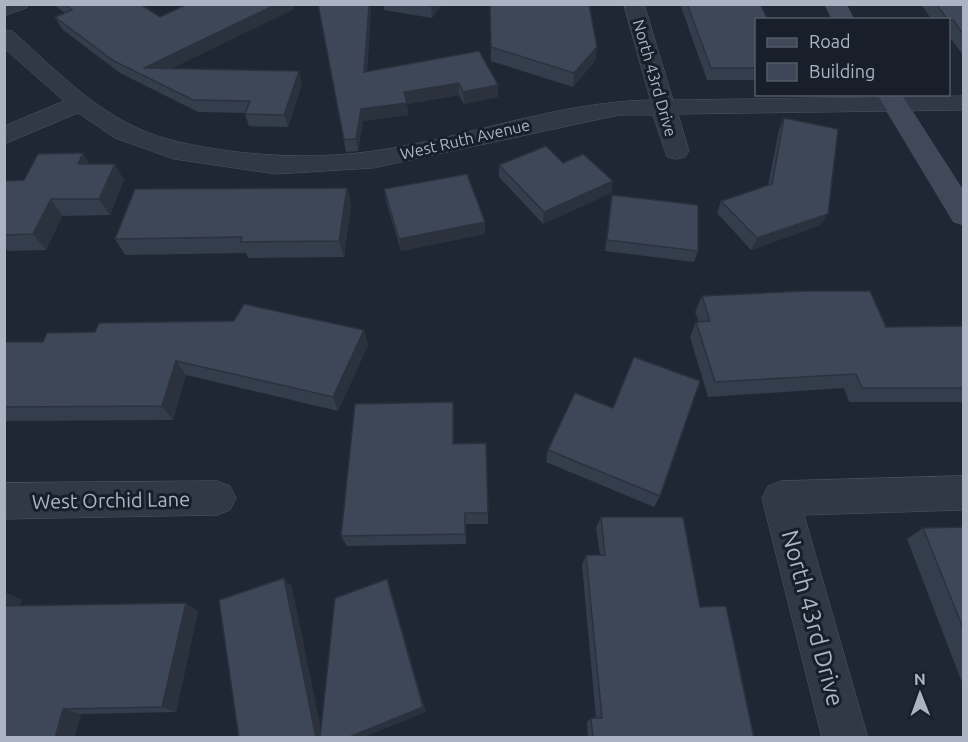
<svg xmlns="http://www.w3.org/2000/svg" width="968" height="742" viewBox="0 0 968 742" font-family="Ubuntu,sans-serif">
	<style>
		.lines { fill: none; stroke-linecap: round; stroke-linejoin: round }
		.street-casing { stroke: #4d5461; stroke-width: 1 }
		.secondary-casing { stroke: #4d5461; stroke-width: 1 }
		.street { fill: #323946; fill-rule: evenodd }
		.secondary { fill: #414859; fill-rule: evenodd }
		.wall { fill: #343d4c }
		.shaded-wall { fill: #2b323e }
		.building { fill: #3d4758; stroke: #2b323e; stroke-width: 1.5 }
		.labels { text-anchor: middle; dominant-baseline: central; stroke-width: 6; stroke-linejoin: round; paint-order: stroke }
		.far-street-label { font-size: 16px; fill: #acb4c3; stroke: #181f2a }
		.street-label { font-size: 20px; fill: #acb4c3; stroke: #181f2a }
		.near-street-label { font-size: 24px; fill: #acb4c3; stroke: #181f2a }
	</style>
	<rect width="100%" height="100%" fill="#1f2735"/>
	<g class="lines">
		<defs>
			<g id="street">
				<polygon points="4,4 29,4 26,8 4,16"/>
				<path d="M 624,4 L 644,4 L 673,100 L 964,96 L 964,110 L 678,114 L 689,151 L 685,157 L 676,159 L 667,157 L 653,115 L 619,115 L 373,168 L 276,174 L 174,159 L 115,138 L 78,113 L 4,144 L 4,126 L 64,101 L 4,48 L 4,30 L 12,31 C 50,64 87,104 133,126 C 163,141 196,146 229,151 C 276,157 326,158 374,151 C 466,138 556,102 650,100 Z"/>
				<polygon points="964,476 964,510 804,515 868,738 822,738 762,498 768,486 781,481"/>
				<polygon points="217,481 230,486 236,498 230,510 217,515 4,519 4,483"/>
			</g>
			<g id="secondary">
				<polygon points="825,4 846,4 854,20 833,20"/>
				<polygon points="877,94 901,94 964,192 964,225 954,222"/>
			</g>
		</defs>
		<use href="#street" class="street-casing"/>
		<use href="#secondary" class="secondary-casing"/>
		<use href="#street" class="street"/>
		<use href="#secondary" class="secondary"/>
	</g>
	<g class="wall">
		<polygon points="53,4 140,4 160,17 294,9 172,68 302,83 288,127 249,126 245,114 245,113 198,112 120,73 62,29 55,17 65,13"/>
		<polygon points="318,4 371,11 367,71 498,85 498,97 464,104 459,95 407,104 408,115 363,121 358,151 346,152"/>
		<polygon points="384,4 442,4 432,18 384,10"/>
		<polygon points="490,4 597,47 595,61 573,87 491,61"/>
		<polygon points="680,4 760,4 756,20 756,80 707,80"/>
		<polygon points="921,4 963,4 963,55 948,35 948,20 932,20"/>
		<polygon points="784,118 821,225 751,250 717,213 721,201 768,185 779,130"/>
		<polygon points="89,164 124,180 110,215 62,216 46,250 8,251 4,247 4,181 24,180"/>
		<polygon points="499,165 613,181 611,193 543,224 499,177"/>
		<polygon points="347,188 351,204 344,257 248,258 246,253 125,255 115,239"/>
		<polygon points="384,189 485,222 485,234 401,251 386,201"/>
		<polygon points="612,195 698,251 694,262 605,251 610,206"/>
		<polygon points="702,296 886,327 963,326 963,402 849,402 844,388 708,397 690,337 696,322 699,322 695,312"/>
		<polygon points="364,330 368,345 338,411 186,375 173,420 4,421 4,342 43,342"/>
		<polygon points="453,402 454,416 454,444 488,513 488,524 466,524 466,544 347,546 341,536"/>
		<polygon points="548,450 660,496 654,507 546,462"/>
		<polygon points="601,517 700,607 754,738 588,738 587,722 591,718 596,718 582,565 586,555 600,555 596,528"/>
		<polygon points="963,527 963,685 907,539 923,528"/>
		<polygon points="4,592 22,600 20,606 198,611 176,712 81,714 74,738 4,738"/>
	</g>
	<g class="shaded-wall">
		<polygon points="277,4 293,4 294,9 150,79 144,68"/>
		<polygon points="369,4 370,4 371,11 366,84 364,72"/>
		<polygon points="433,4 442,4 432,18 431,6"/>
		<polygon points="597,47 595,61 573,87 574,73"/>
		<polygon points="299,71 302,83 288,127 284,115"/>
		<polygon points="459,83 459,95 407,104 408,115 363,121 358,151 356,139 361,109 404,92"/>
		<polygon points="498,85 498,97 464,104 463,92"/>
		<polygon points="83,153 93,170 78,164"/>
		<polygon points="115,164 124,180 110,215 99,199"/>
		<polygon points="613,181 611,193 543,224 544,212"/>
		<polygon points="347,188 351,204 344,257 339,241"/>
		<polygon points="51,199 62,216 46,250 33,234"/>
		<polygon points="828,214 821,225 751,250 757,238"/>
		<polygon points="485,222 485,234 401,251 399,239"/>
		<polygon points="364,330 368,345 338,411 333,397"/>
		<polygon points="176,361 186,375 173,420 162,406"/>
		<polygon points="453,402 454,416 454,457 453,444"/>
		<polygon points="284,578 292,587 323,738 316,738"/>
		<polygon points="387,579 390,588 426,712 362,738 347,738"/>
		<polygon points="4,592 22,600 17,615 4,609"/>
		<polygon points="186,603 198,611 176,712 162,707"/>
		<polygon points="63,709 81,714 74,738 55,738"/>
	</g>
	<g class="building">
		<polygon points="65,4 140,4 160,17 188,4 277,4 144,68 299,71 284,115 245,114 250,101 193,100 114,61 55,17 72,10"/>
		<polygon points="318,4 369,4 364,72 479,51 498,85 463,92 459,83 404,92 407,103 361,109 356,139 344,140"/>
		<polygon points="420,4 433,4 431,6"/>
		<polygon points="490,4 589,4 597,47 574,73 491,47"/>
		<polygon points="687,4 760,4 768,20 756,20 756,68 711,68"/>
		<polygon points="936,4 963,4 963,34 953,20 948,20"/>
		<polygon points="784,118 838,129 828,214 757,238 721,201 772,184"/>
		<polygon points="546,146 563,163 583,154 613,181 544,212 499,165"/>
		<polygon points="83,153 78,164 115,164 99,199 51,199 33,234 4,235 4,181 24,180 38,154"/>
		<polygon points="467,174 485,222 399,239 384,189"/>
		<polygon points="347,188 339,241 241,242 242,237 115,239 135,189"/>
		<polygon points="612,195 698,205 698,251 607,240"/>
		<polygon points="805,291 870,291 886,327 963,326 963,388 862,388 856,374 715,382 696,322 710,321 702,296"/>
		<polygon points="244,304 364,330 333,397 176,361 162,406 4,407 4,342 43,342 47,333 95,332 99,323 234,321"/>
		<polygon points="634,357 700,381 660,496 548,450 575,393 613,408"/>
		<polygon points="453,402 453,444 486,443 488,513 465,513 465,534 341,536 355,404"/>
		<polygon points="601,517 683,517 700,607 726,606 754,738 593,738 591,718 602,718 586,555 605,555"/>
		<polygon points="963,527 963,628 923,528"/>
		<polygon points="284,578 316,738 239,738 219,600"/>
		<polygon points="387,579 423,707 347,738 320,738 335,598"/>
		<polygon points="186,603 162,707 63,709 55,738 4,738 4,606"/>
	</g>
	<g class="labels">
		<g class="far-street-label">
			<text transform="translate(655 78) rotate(74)">North 43rd Drive</text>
			<text transform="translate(465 139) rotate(-13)">West Ruth Avenue</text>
		</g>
		<g class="street-label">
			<text transform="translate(111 500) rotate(-1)">West Orchid Lane</text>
		</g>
		<g class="near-street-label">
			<text transform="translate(813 618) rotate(75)">North 43rd Drive</text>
		</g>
	</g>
	<rect width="968" height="742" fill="none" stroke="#acb4c3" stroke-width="12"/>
	<rect x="755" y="18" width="195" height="78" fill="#181f2a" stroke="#535b67" stroke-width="1.5"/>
	<rect x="767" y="38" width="30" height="9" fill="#414859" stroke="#535b67" stroke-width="1.5"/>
	<text x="809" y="48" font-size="18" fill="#acb4c3">Road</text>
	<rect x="767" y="63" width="30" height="18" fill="#3d4758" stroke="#535b67" stroke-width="1.5"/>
	<text x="809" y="78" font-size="18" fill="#acb4c3">Building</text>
	<g transform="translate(920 694) rotate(359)" stroke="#181f2a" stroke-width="4.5" paint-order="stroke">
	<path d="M0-4.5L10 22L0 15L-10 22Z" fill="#acb4c3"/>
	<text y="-9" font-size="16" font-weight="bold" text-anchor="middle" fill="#acb4c3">N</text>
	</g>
</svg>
